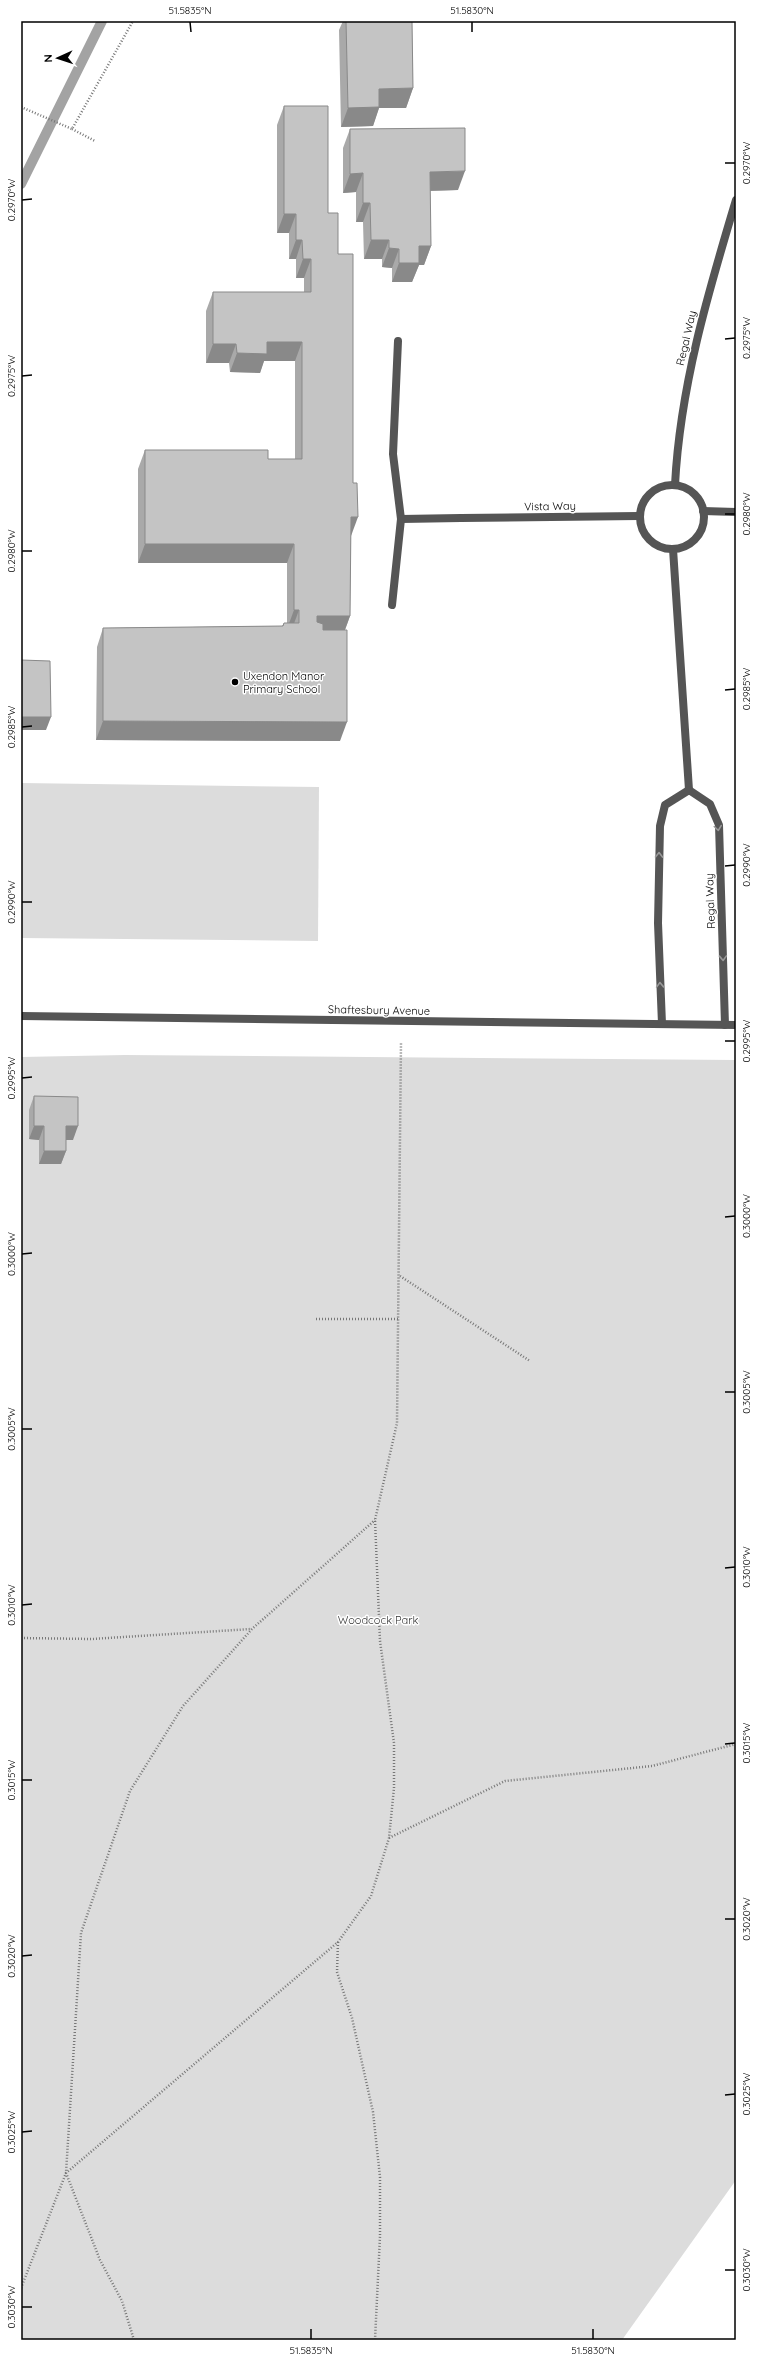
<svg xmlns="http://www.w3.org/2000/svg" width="757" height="2361" viewBox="0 0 757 2361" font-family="Quicksand,sans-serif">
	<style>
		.green { fill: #dcdcdc }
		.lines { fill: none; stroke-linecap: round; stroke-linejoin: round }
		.stream { stroke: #a3a3a3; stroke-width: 10 }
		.path { stroke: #777; stroke-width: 2.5; stroke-dasharray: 1 2; stroke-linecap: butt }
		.service { stroke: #555; stroke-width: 8 }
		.minor { stroke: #555; stroke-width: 8 }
		.wall { fill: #a9a9a9 }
		.shaded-wall { fill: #898989 }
		.building { fill: #c4c4c4; stroke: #898989 }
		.oneway { stroke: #999 }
		.ticks { fill: none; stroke: #000; stroke-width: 1.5 }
		.poi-dot { fill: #000; stroke: #fff; stroke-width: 1.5 }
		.labels { text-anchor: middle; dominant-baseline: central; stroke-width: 3; stroke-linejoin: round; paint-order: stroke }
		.street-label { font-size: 11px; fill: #000; stroke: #fff }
		.poi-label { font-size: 11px; fill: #000; stroke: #fff; text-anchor: start }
		.park-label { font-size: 11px; fill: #333; stroke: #fff }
		.neatline { fill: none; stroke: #000; stroke-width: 1.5 }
		.ticks-label { font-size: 10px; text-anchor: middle; fill: #000 }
	</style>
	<rect width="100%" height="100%" fill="#fff"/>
	<g class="green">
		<polygon points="21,783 319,787 318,941 21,938"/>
		<polygon points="125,1055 736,1060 736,2180 622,2340 21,2340 21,1057"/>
	</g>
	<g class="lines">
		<polyline class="stream" points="21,184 102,21"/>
		<g class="path">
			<polyline points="21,107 72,129 133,21"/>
			<polyline points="72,129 95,141"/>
			<polyline points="400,1276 530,1361"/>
			<polyline points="316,1319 399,1319"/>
			<polyline points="21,1638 92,1639 251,1629"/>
			<polyline points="389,1838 505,1781 652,1766 736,1744"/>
			<polyline points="338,1942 337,1972 352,2018 373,2112 380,2177 380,2236 375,2340"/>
			<polyline points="21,2288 66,2173 338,1942 371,1896 389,1838 394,1788 394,1743 380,1641 375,1520 397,1423 401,1042"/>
			<polyline points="134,2340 122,2301 100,2260 66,2173 81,1933 130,1791 183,1706 252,1629 375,1520"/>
		</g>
		<g class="service">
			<polyline points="398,341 393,454 401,519 461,518"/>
			<polyline points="392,605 401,519"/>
		</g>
		<g class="minor">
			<path d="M 675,485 C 680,387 708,293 736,200"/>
			<circle cx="672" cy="517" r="32"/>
			<polyline points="703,511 736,512"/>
			<polyline points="461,518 639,516"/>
			<polyline points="673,549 689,790"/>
			<polyline points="21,1016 736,1025"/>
			<polyline points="662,1024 658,923 660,826 665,805 689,790 710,804 719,825 725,1025"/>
		</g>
	</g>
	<g class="wall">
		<polygon points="343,21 412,21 413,88 406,108 379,108 373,126 341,127 339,30"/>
		<polygon points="284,106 328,213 338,254 351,536 350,616 345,630 340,741 96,740 97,647 103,628 282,626 284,623 287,623 287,563 138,563 138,469 145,450 268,459 295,459 295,361 264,361 260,373 230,372 229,363 206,363 206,311 213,292 304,292 304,278 296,278 296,259 289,259 289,233 277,233 277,125"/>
		<polygon points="350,129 458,190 430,191 431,246 424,265 419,265 412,282 392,282 392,268 382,267 382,259 364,259 363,222 356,222 356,192 343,193 343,148"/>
		<polygon points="34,1096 73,1140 66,1140 66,1151 61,1164 39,1164 39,1140 29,1139 29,1110"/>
	</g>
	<g class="shaded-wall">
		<polygon points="413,88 406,108 379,108 373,126 341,127 348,108 379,89"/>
		<polygon points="465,171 458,190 423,191 430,172"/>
		<polygon points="363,173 356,192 343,193 350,174"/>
		<polygon points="363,203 370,203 363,222 356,222"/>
		<polygon points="284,214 296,214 289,233 277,233"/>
		<polygon points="296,240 302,240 296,259 289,259"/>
		<polygon points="371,240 389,240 382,259 364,259"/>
		<polygon points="419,246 431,246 424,265 419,265 412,282 392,282 399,263"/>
		<polygon points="389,248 399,249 392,268 382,267"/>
		<polygon points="303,259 311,259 304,278 296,278"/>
		<polygon points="267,342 302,342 295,361 264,361 260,373 230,372 237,353"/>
		<polygon points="213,344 236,344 229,363 206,363"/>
		<polygon points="351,517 358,517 351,536"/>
		<polygon points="145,544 294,544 287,563 138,563"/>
		<polygon points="294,610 299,610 292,629 287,629"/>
		<polygon points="317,616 350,616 343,635 310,635"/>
		<polygon points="21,717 51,717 46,730 21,730"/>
		<polygon points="103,721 347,722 340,741 96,740"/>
		<polygon points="34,1126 44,1126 39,1140 29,1139"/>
		<polygon points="66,1126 78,1126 73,1140 61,1140"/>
		<polygon points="44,1151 66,1151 61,1164 39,1164"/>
	</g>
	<g class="building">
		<polygon points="346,21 412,21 413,88 379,89 379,107 348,108"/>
		<polygon points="284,106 328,106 328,213 338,213 338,254 353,254 353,483 357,483 358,517 351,517 350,616 317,616 317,622 323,624 323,630 347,630 347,722 103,721 103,628 283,626 284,623 299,623 299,610 294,610 294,544 145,544 145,450 268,450 268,459 302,459 302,342 267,342 267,354 237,353 236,344 213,344 213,292 311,292 311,259 303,259 302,240 296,240 296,214 284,214"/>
		<polygon points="465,128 465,171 430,172 431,246 419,246 419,263 399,263 399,249 389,248 389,240 371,240 370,203 363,203 363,173 350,174 350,129"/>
		<polygon points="21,660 50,661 51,717 21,717"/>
		<polygon points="34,1096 78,1097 78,1126 66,1126 66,1151 44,1151 44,1126 34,1126"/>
	</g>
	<defs><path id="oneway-chevron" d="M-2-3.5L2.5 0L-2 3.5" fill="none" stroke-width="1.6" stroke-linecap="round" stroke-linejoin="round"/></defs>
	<g class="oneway">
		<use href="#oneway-chevron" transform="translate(718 828) rotate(82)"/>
		<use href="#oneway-chevron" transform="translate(659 855) rotate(-89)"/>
		<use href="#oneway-chevron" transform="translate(723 958) rotate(88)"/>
		<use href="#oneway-chevron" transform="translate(660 985) rotate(-92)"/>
	</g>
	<path class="ticks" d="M 190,22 L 191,32M 472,22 L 472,32M 725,163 L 735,163M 22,200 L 32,199M 725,339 L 735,338M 22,376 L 32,375M 725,514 L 735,514M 22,551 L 32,551M 725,690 L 735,689M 22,727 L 32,726M 725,866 L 735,865M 22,902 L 32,902M 725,1041 L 735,1041M 22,1078 L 32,1077M 725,1217 L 735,1216M 22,1254 L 32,1253M 725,1392 L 735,1392M 22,1429 L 32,1429M 725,1568 L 735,1567M 22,1605 L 32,1604M 725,1744 L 735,1743M 22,1780 L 32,1780M 725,1919 L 735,1919M 22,1956 L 32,1955M 725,2095 L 735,2094M 22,2132 L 32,2131M 725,2270 L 735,2270M 22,2307 L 32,2307M 311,2329 L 311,2339M 593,2329 L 593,2339"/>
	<circle class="poi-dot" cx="235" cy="682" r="4"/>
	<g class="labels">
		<g class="street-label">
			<text transform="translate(686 338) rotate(-77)">Regal Way</text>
			<text transform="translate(550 506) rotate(-1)">Vista Way</text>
			<text transform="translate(710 901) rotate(-92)">Regal Way</text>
			<text transform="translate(379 1010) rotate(1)">Shaftesbury Avenue</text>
		</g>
		<g class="poi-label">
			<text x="243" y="676">Uxendon Manor<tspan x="243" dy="13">Primary School</tspan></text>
		</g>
		<g class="park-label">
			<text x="378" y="1620">Woodcock Park</text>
		</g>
	</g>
	<rect width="757" height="2361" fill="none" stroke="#ffffff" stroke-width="44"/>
	<g transform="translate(58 58) rotate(267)" stroke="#ffffff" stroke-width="3" paint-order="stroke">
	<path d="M0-3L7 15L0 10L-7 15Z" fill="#000000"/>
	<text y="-6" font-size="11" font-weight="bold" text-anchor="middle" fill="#000000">N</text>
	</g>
	<rect x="22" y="22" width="713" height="2317" class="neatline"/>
	<g class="ticks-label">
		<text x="190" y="14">51.5835°N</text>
		<text x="472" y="14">51.5830°N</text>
		<text transform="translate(746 163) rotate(-90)" y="4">0.2970°W</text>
		<text transform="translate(11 200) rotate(-90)" y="4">0.2970°W</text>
		<text transform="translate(746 338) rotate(-90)" y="4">0.2975°W</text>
		<text transform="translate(11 376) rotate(-90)" y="4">0.2975°W</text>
		<text transform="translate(746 514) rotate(-90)" y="4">0.2980°W</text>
		<text transform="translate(11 551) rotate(-90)" y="4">0.2980°W</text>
		<text transform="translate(746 689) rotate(-90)" y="4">0.2985°W</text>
		<text transform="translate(11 727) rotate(-90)" y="4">0.2985°W</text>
		<text transform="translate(746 865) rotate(-90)" y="4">0.2990°W</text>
		<text transform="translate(11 902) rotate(-90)" y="4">0.2990°W</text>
		<text transform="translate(746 1041) rotate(-90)" y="4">0.2995°W</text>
		<text transform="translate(11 1078) rotate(-90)" y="4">0.2995°W</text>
		<text transform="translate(746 1216) rotate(-90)" y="4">0.3000°W</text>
		<text transform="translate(11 1254) rotate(-90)" y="4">0.3000°W</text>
		<text transform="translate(746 1392) rotate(-90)" y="4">0.3005°W</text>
		<text transform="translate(11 1429) rotate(-90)" y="4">0.3005°W</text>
		<text transform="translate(746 1567) rotate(-90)" y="4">0.3010°W</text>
		<text transform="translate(11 1605) rotate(-90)" y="4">0.3010°W</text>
		<text transform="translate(746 1743) rotate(-90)" y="4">0.3015°W</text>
		<text transform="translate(11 1780) rotate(-90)" y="4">0.3015°W</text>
		<text transform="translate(746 1919) rotate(-90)" y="4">0.3020°W</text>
		<text transform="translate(11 1956) rotate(-90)" y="4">0.3020°W</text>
		<text transform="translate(746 2094) rotate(-90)" y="4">0.3025°W</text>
		<text transform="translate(11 2132) rotate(-90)" y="4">0.3025°W</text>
		<text transform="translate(746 2270) rotate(-90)" y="4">0.3030°W</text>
		<text transform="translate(11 2307) rotate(-90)" y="4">0.3030°W</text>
		<text x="311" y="2354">51.5835°N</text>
		<text x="593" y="2354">51.5830°N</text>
	</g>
</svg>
